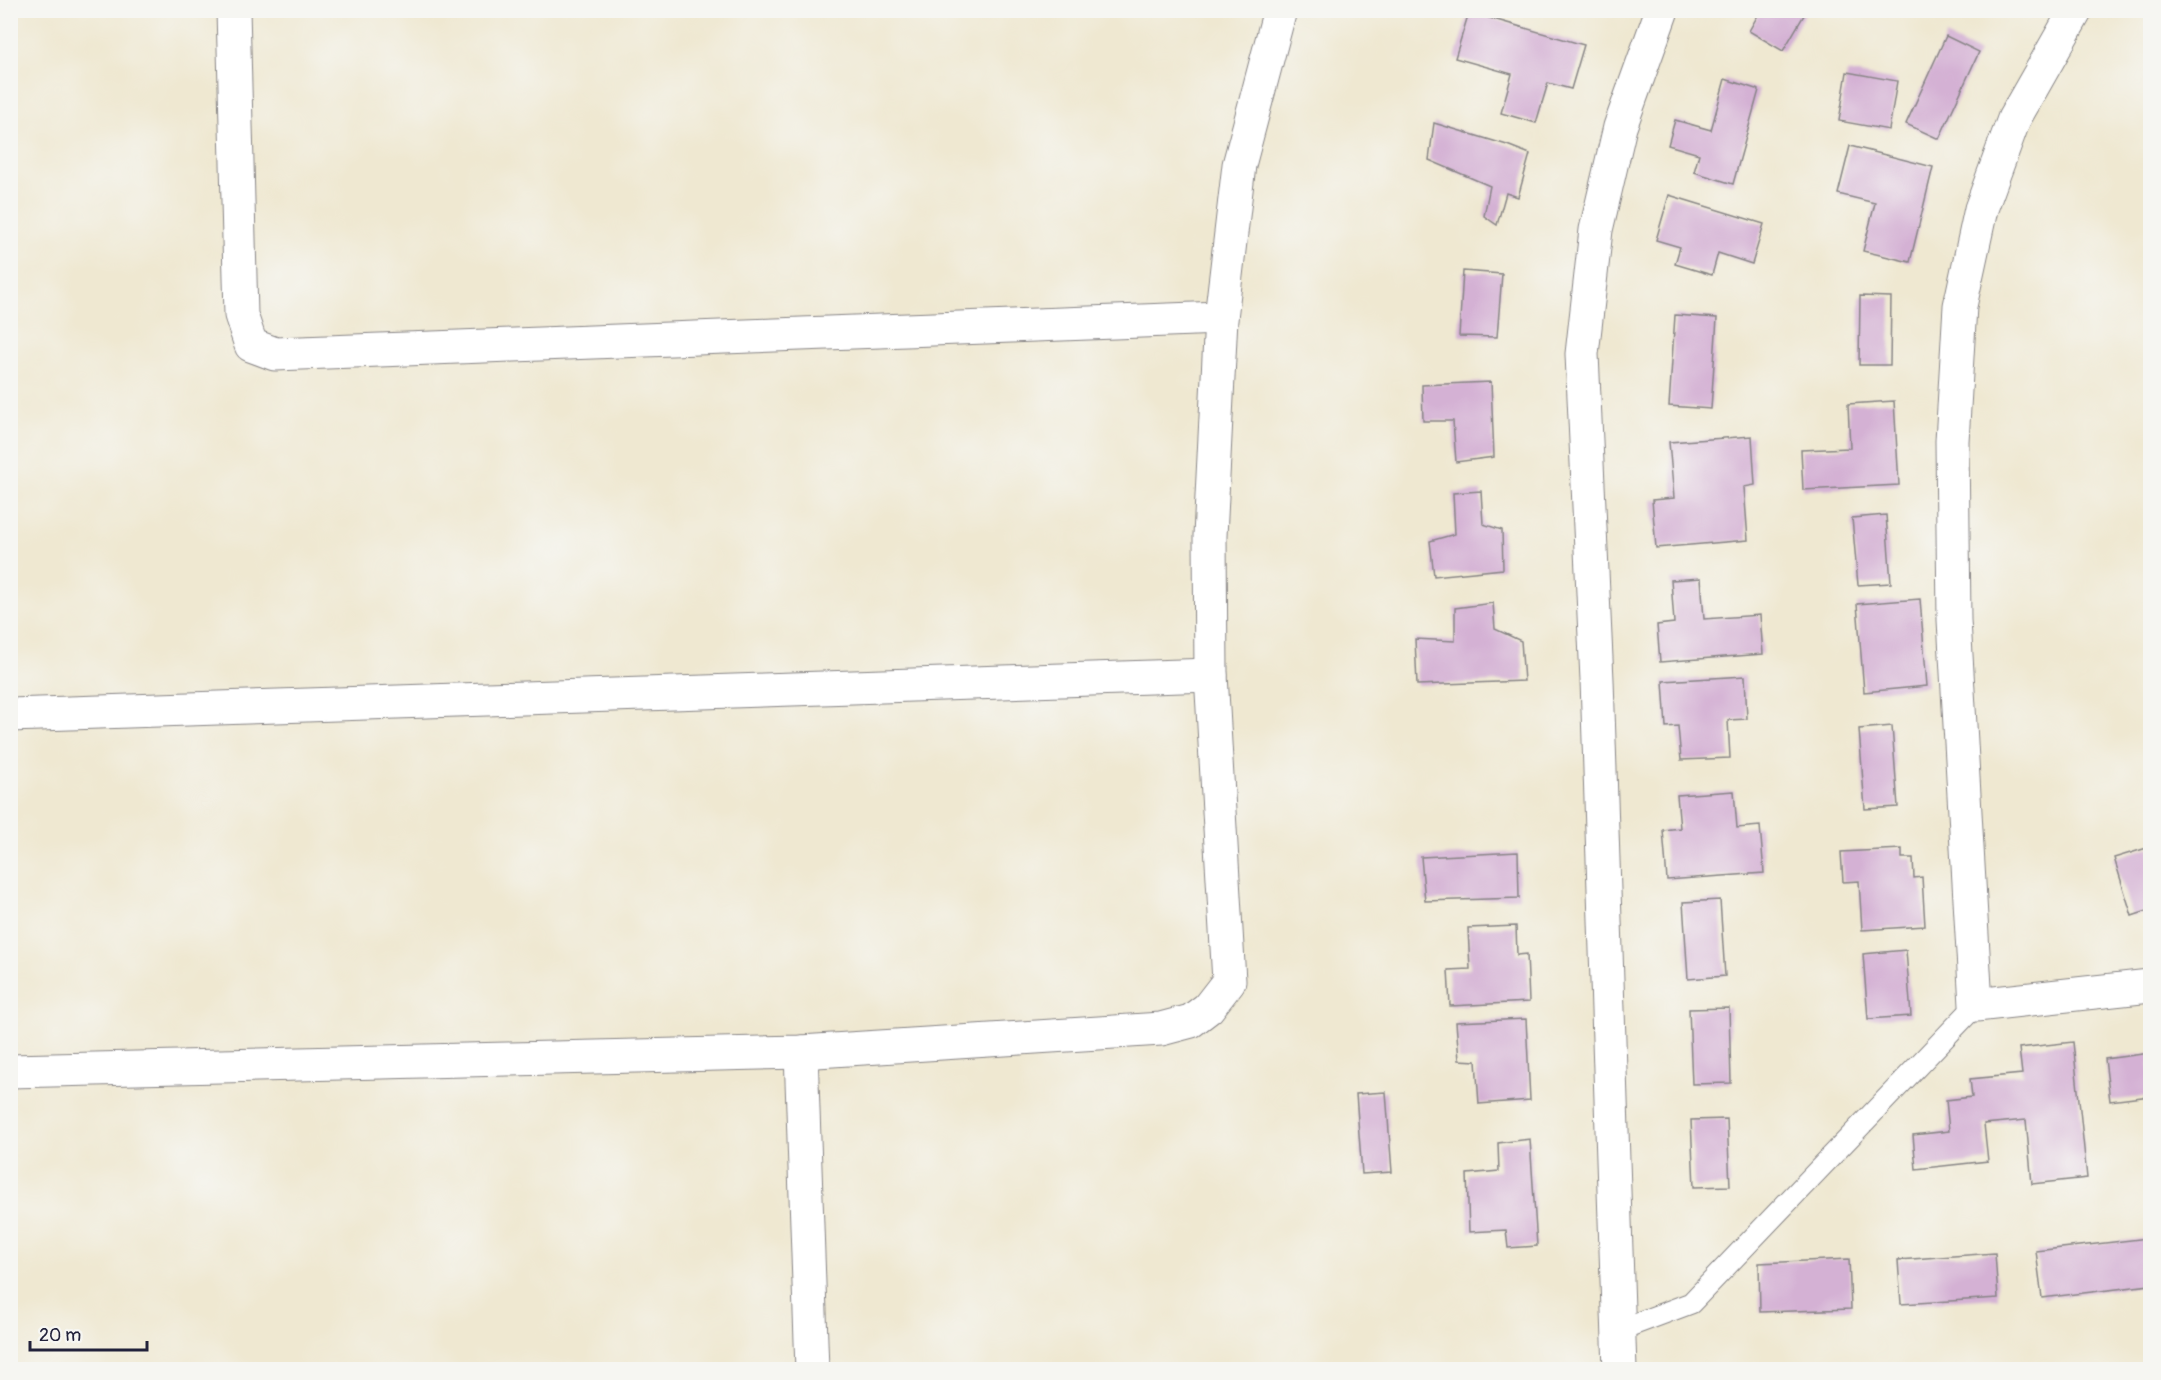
<svg xmlns="http://www.w3.org/2000/svg" width="2161" height="1380" viewBox="0 0 2161 1380" font-family="Pangolin,sans-serif">
	<style>
		.building { fill: #d4b1d4 }
		.lines { fill: none; stroke-linecap: round; stroke-linejoin: round }
		.lane-casing { stroke: #888586; stroke-width: 23 }
		.street-casing { stroke: #888586; stroke-width: 35 }
		.lane { stroke: #fff; stroke-width: 21 }
		.street { stroke: #fff; stroke-width: 33 }
	</style>
	<rect width="100%" height="100%" fill="#f6f6f2"/>
	<filter id="ink" filterUnits="userSpaceOnUse"><feTurbulence type="fractalNoise" baseFrequency=".0167" numOctaves="2"/><feDisplacementMap in="SourceGraphic" scale="12" xChannelSelector="R" yChannelSelector="G"/><feConvolveMatrix kernelMatrix="1 2 1 2 8 2 1 2 1" color-interpolation-filters="sRGB"/></filter>
	<filter id="wash" filterUnits="userSpaceOnUse"><feTurbulence type="fractalNoise" baseFrequency=".008" numOctaves="4" result="noise"/><feDisplacementMap in="SourceGraphic" scale="24" xChannelSelector="R" yChannelSelector="G"/><feGaussianBlur stdDeviation="1.35" result="paint"/><feColorMatrix in="noise" values="0 0 0 0 0 0 0 0 0 0 0 0 0 0 0 0 0 1.4 0 .05"/><feComposite in="paint" operator="in"/></filter>
	<g filter="url(#wash)">
		<rect width="100%" height="100%" fill="#efe8d1"/>
		<g id="blocks">
			<g class="building">
				<polygon points="1761,10 1807,10 1783,51 1749,31"/>
				<polygon points="1469,12 1584,45 1571,89 1548,83 1536,123 1501,113 1512,74 1455,58"/>
				<polygon points="1946,36 1979,52 1939,139 1906,124"/>
				<polygon points="1847,72 1897,81 1889,130 1839,121"/>
				<polygon points="1725,79 1759,90 1733,184 1694,172 1699,154 1668,145 1675,120 1711,130"/>
				<polygon points="1434,123 1507,145 1530,154 1518,197 1506,193 1497,225 1484,216 1490,186 1429,160"/>
				<polygon points="1850,146 1933,167 1910,262 1863,251 1875,203 1838,194"/>
				<polygon points="1669,195 1764,224 1752,264 1718,253 1712,275 1675,264 1680,247 1656,240"/>
				<polygon points="1463,271 1502,274 1497,337 1459,336"/>
				<polygon points="1860,296 1891,297 1890,365 1859,365"/>
				<polygon points="1675,315 1717,318 1711,409 1669,406"/>
				<polygon points="1491,382 1494,457 1456,462 1453,421 1423,421 1422,385"/>
				<polygon points="1894,401 1899,485 1803,490 1801,450 1850,448 1848,404"/>
				<polygon points="1752,436 1755,485 1744,487 1748,540 1656,548 1652,500 1674,498 1669,442"/>
				<polygon points="1481,491 1483,524 1502,530 1503,569 1434,576 1430,541 1455,534 1453,493"/>
				<polygon points="1886,515 1891,583 1858,585 1852,518"/>
				<polygon points="1701,578 1704,619 1760,615 1763,654 1660,662 1657,625 1674,623 1671,580"/>
				<polygon points="1920,599 1927,686 1864,692 1857,604"/>
				<polygon points="1493,603 1495,629 1521,641 1524,681 1417,685 1415,639 1455,641 1455,608"/>
				<polygon points="1745,676 1747,719 1728,720 1730,758 1681,760 1678,726 1666,727 1663,681"/>
				<polygon points="1892,726 1898,807 1865,809 1859,729"/>
				<polygon points="1734,791 1737,828 1760,826 1764,873 1667,880 1663,830 1680,828 1677,795"/>
				<polygon points="2150,847 2150,910 2132,916 2114,858"/>
				<polygon points="1902,849 1902,858 1913,858 1914,878 1922,877 1925,926 1862,930 1859,881 1843,882 1841,852"/>
				<polygon points="1518,852 1519,898 1425,901 1421,857"/>
				<polygon points="1720,900 1725,976 1688,979 1683,902"/>
				<polygon points="1516,926 1517,955 1527,954 1529,1002 1450,1006 1448,970 1470,969 1468,928"/>
				<polygon points="1906,950 1911,1016 1868,1019 1863,954"/>
				<polygon points="1729,1008 1731,1083 1692,1084 1689,1009"/>
				<polygon points="1526,1019 1530,1100 1479,1104 1476,1061 1459,1060 1456,1022"/>
				<polygon points="2073,1042 2087,1178 2032,1184 2026,1120 1984,1124 1988,1161 1916,1169 1913,1135 1949,1131 1946,1100 1972,1097 1970,1079 2022,1074 2019,1048"/>
				<polygon points="2150,1053 2150,1096 2110,1101 2105,1059"/>
				<polygon points="1386,1092 1392,1172 1362,1174 1356,1094"/>
				<polygon points="1727,1119 1730,1186 1694,1187 1691,1120"/>
				<polygon points="1530,1139 1537,1246 1508,1248 1506,1230 1469,1232 1467,1174 1499,1171 1498,1143"/>
				<polygon points="2148,1238 2150,1285 2042,1298 2036,1251"/>
				<polygon points="1995,1253 1998,1298 1901,1304 1898,1260"/>
				<polygon points="1849,1259 1851,1309 1760,1312 1759,1263"/>
			</g>
		</g>
	</g>
	<g filter="url(#ink)">
		<use href="#blocks" fill-opacity="0" stroke="#888586" stroke-width="1.5"/>
		<g class="lines">
			<defs>
				<polyline id="lane" points="1619,1330 1691,1303 1976,1005"/>
				<g id="street">
					<polyline points="233,10 241,315 251,345 275,354 1221,318"/>
					<polyline points="2076,10 2014,119 1981,209 1960,306 1952,441 1954,620 1976,1005 2150,986"/>
					<polyline points="10,715 1211,675"/>
					<polyline points="801,1052 812,1370"/>
					<polyline points="10,1071 801,1052 1161,1029 1191,1021 1208,1008 1229,981 1211,675 1210,536 1221,318 1239,165 1280,10"/>
					<polyline points="1620,1370 1597,680 1582,354 1596,230 1620,127 1662,10"/>
				</g>
			</defs>
			<use href="#lane" class="lane-casing"/>
			<use href="#street" class="street-casing"/>
			<use href="#lane" class="lane"/>
			<use href="#street" class="street"/>
		</g>
	</g>
	<rect width="2161" height="1380" fill="none" stroke="#f6f6f2" stroke-width="36"/>
	<path d="M30 1341v9h117v-9" fill="none" stroke="#22223b" stroke-width="3"/>
	<text x="39" y="1341" font-size="18" fill="#22223b" stroke="#f6f6f2" stroke-width="4.5" paint-order="stroke">20 m</text>
</svg>
